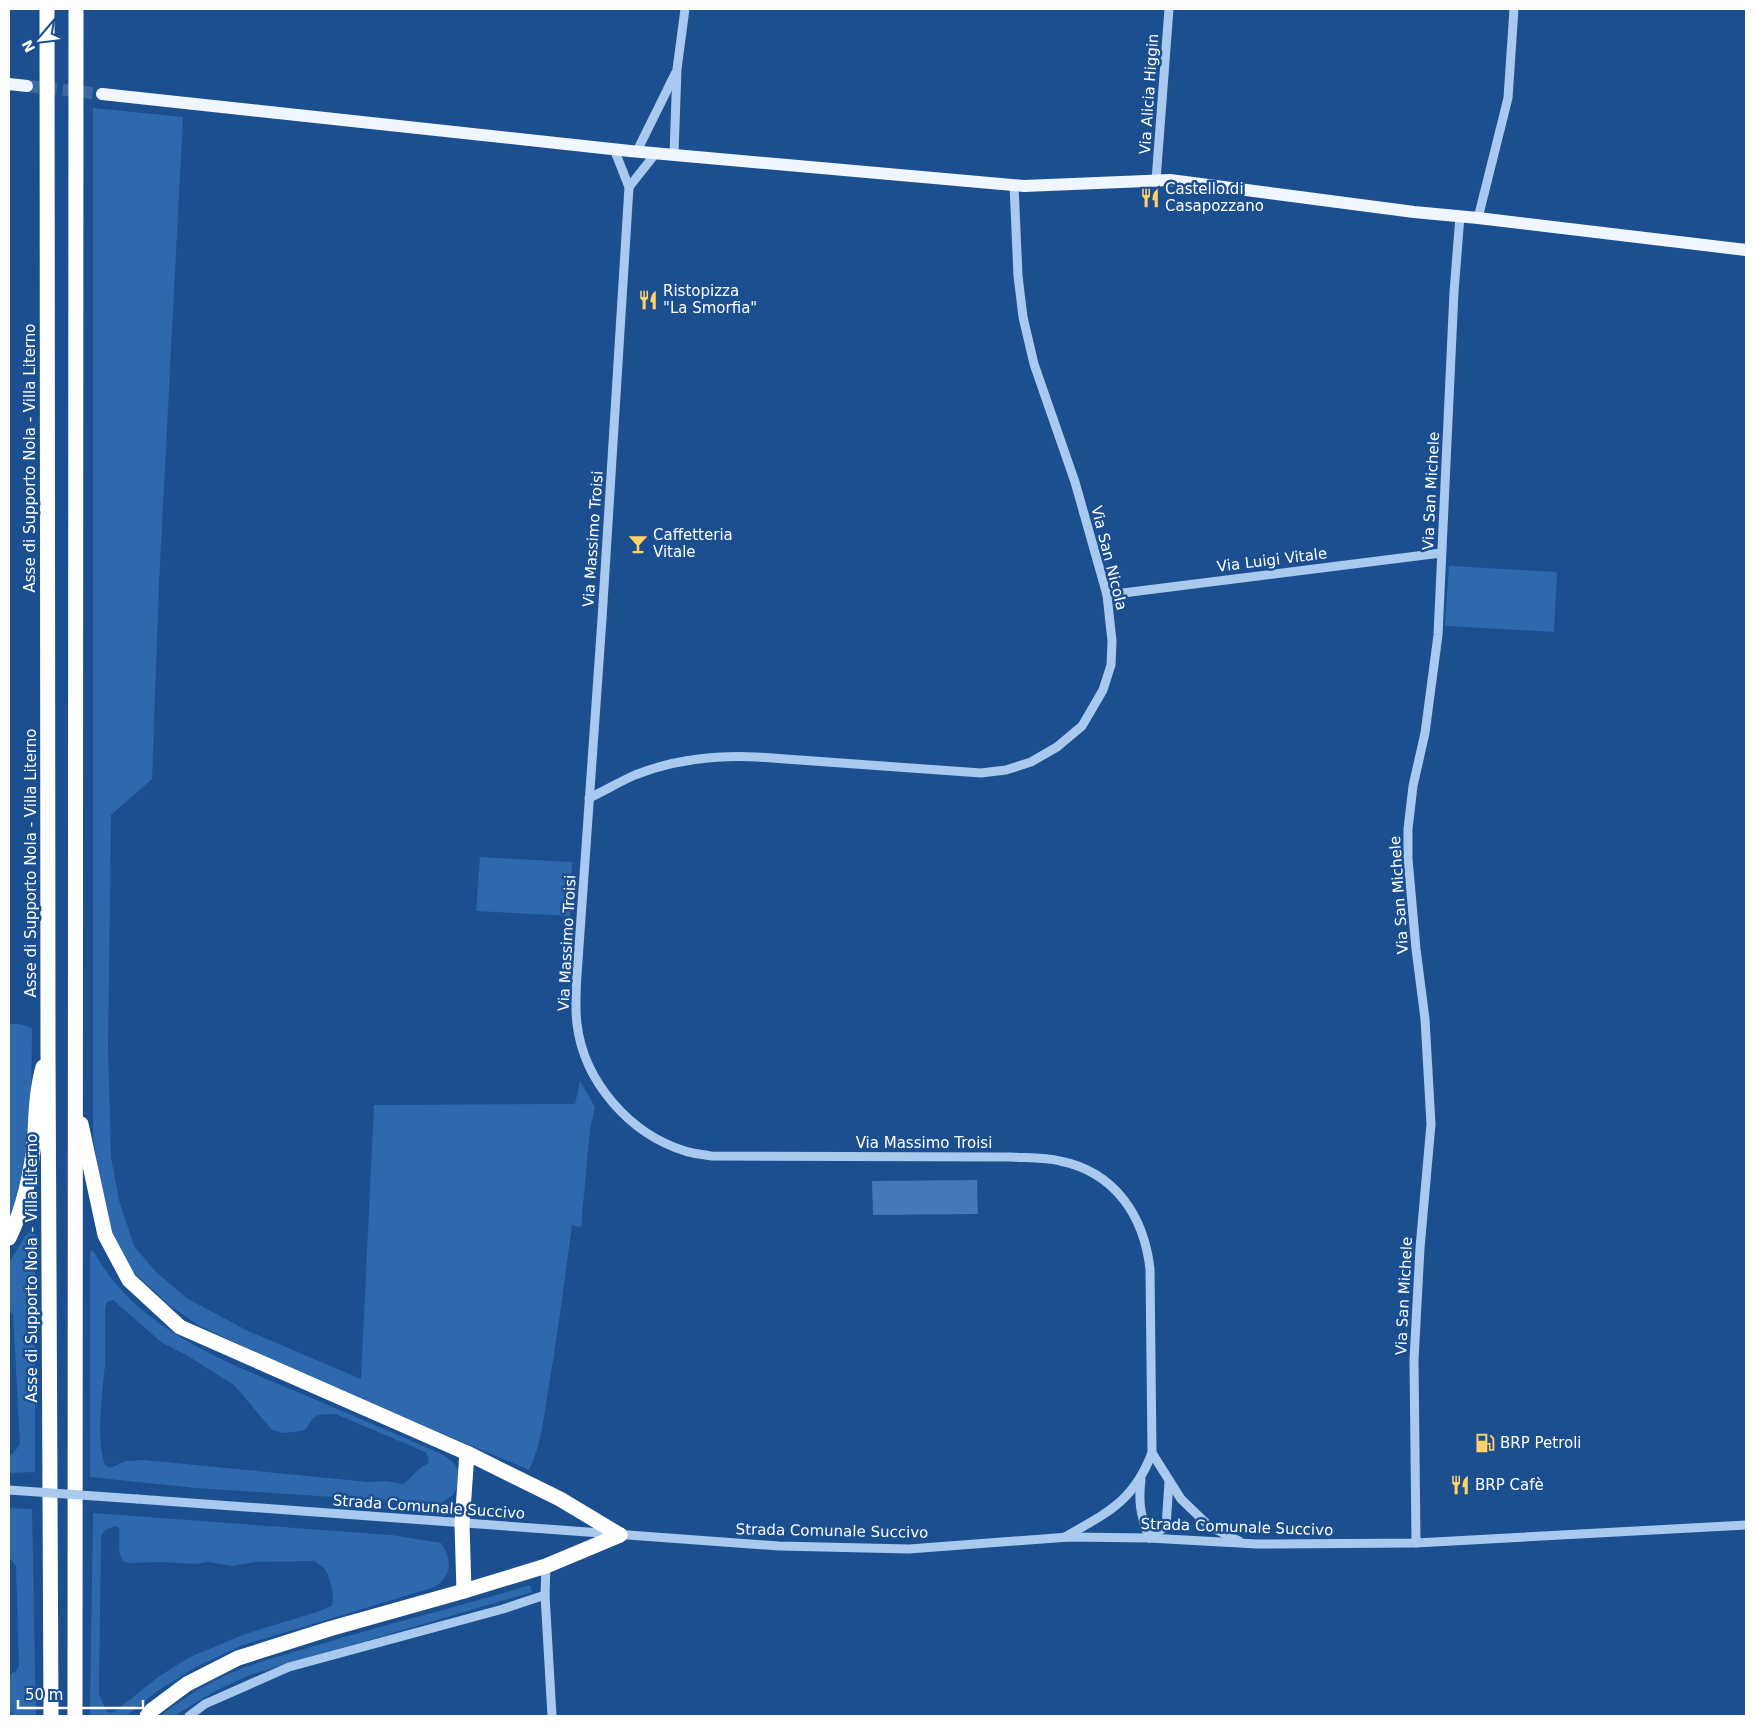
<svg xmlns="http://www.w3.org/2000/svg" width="1755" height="1725" viewBox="0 0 1755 1725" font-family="'DejaVu Sans',sans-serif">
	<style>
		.green { fill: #2e69ad; fill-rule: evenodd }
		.building { fill: #4478b7 }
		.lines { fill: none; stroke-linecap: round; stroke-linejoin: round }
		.major-tunnel { stroke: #3d69a0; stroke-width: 12; stroke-dasharray: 12 6; stroke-linecap: butt }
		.minor { stroke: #a9c9ee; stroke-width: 9 }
		.major { stroke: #f0f6ff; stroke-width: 12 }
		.highway { stroke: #fff; stroke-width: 15 }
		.minor-bridge { stroke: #a9c9ee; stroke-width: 9 }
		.labels { text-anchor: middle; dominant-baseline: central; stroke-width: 5; stroke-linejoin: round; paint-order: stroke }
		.street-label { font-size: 15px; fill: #fff; stroke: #1b4f8f }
		.poi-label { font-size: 15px; fill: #fff; stroke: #1b4f8f; text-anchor: start }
	</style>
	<rect width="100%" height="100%" fill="#1b4f8f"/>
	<g class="green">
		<path d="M 93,108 L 183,117 L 159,583 L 152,779 L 111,815 L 108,1049 L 111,1158 L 119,1200 L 134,1246 L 157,1273 L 188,1299 L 248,1331 L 361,1379 L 374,1105 L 575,1104 L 580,1081 L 595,1107 L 590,1129 L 581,1227 L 572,1225 C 565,1278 558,1332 549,1385 C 544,1414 542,1444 529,1470 L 307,1376 L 198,1325 L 168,1304 L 136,1275 L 122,1256 L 107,1223 L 93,1137 Z"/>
		<polygon points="1449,566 1557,572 1554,632 1445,626"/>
		<polygon points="480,857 572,862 570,916 476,911"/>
		<polygon points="9,1024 19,1024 32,1028 31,1110 19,1190 9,1219"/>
		<polygon points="30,1232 35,1235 35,1472 9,1473 9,1455 13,1454 20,1444 13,1315 9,1309 9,1263 25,1236"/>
		<path d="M 93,1250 C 135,1329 224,1361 302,1394 C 349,1414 396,1434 442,1454 L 454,1463 L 459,1473 L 457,1488 L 453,1495 L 440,1504 L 196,1488 L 90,1477 L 90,1252 ZM 113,1300 L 161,1342 L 188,1356 L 234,1385 L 272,1430 L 283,1433 L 301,1431 L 306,1429 L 313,1418 L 318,1415 L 336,1414 L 425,1452 L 428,1457 L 429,1463 C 415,1469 415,1476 403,1484 L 385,1481 L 368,1482 L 144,1460 L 126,1461 L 110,1468 L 105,1465 C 95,1438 103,1392 105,1363 C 105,1345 105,1326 105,1308 L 107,1302 Z"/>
		<polygon points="9,1508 32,1509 36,1716 14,1716 9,1709 9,1675 16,1671 19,1666 16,1566 9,1557"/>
		<path d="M 93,1513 L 391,1535 L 441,1543 C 452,1561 453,1573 435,1587 L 243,1645 L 196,1667 L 159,1690 L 126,1716 L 90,1716 ZM 115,1526 L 119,1528 C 121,1540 116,1550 123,1561 L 129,1563 L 164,1562 L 195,1564 L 208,1562 L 232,1566 L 255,1562 L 314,1561 L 324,1568 L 327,1572 L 332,1589 L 333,1601 L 331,1606 L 320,1611 L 245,1634 L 190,1657 L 158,1677 L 117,1710 L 112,1713 L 106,1711 L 99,1694 L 101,1536 L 105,1530 Z"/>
		<path d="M 530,1585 L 532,1592 L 250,1675 L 215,1691 L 174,1716 L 160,1716 C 177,1703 195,1691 214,1681 C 249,1663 288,1654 325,1643 C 393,1622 462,1606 530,1585 Z"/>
	</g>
	<polygon class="building" points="977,1180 978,1214 873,1215 872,1181"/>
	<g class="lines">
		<polyline class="major-tunnel" points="27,86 102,94"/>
		<g class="minor">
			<path d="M 614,149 L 629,187 L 602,619 L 577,975 C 576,991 575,1008 577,1024 C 584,1082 630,1134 685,1151 C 693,1154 703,1154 711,1156 L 1010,1157 C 1026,1158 1045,1157 1060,1161 C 1115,1172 1144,1216 1150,1269 L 1152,1453 C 1133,1502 1108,1512 1065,1537"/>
			<polyline points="637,151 675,74"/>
			<polyline points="674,154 677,69 685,9"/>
			<polyline points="1156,180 1169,9"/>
			<polyline points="629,187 656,153"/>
			<polyline points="1478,218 1508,98 1514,9"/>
			<polyline points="1107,595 1441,553"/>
			<path d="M 589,798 C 604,791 619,782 635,775 C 675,759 714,755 757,757 L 981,773 L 1006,770 L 1031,762 L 1057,747 L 1082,726 L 1103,690 L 1111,665 L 1112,641 L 1107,595 L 1075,482 L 1034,364 L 1023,317 L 1018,276 L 1014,185"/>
			<polyline points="1152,1453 1181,1499 1209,1526 1239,1541"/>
			<path d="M 1141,1480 C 1138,1503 1141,1516 1149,1538"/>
			<polyline points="137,1499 779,1546 909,1549 1069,1537 1149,1538 1257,1544 1416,1543 1746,1525"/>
			<polyline points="1149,1538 1166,1526 1169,1482"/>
			<polyline points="1416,1543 1414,1360 1420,1248 1431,1124 1425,1019 1416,949 1408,859 1408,829 1413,786 1425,733 1438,635 1454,292 1460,216"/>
			<polyline points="546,1566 545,1595 552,1716"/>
			<polyline points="189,1716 205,1704 289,1667 503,1609 545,1595"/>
		</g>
		<g class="major">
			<polyline points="9,84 27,86"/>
			<polyline points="102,94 630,151 1024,186 1170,180 1414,212 1478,218 1746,250"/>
		</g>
		<g class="highway">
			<polyline points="47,9 48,1049 51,1716"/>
			<polyline points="81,1124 105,1235 129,1280 180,1327 467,1453 560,1499 620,1535"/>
			<path d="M 9,1238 C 25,1205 32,1170 35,1133 C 36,1110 37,1089 43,1067"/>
			<polyline points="464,1591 462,1524 467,1453"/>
			<polyline points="75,1716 76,9"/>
			<polyline points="147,1716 152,1710 187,1684 238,1658 329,1629 464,1591 546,1566 620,1535"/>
		</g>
		<polyline class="minor-bridge" points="9,1490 137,1499"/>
	</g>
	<defs>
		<symbol id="restaurant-bare" viewBox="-9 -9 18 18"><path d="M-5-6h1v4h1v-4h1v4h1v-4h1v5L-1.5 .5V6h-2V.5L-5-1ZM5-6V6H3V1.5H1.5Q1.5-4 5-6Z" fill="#ffd166" stroke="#1b4f8f" stroke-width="2.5" paint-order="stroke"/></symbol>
		<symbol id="bar-bare" viewBox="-9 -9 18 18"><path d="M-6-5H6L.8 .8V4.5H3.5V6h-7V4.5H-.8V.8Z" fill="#ffd166" stroke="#1b4f8f" stroke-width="2.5" paint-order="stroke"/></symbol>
		<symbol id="fuel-bare" viewBox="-9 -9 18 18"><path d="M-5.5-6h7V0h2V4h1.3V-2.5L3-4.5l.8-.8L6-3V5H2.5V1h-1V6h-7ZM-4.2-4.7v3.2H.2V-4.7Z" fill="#ffd166" stroke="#1b4f8f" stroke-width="2.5" paint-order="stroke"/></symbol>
	</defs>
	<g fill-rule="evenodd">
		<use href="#restaurant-bare" x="1136" y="184" width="28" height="28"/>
		<use href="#restaurant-bare" x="634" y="286" width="28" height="28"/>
		<use href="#bar-bare" x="624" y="530" width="28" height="28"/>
		<use href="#fuel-bare" x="1471" y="1429" width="28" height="28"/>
		<use href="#restaurant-bare" x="1446" y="1471" width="28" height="28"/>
	</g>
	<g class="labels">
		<g class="street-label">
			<text transform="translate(1149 94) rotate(-86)">Via Alicia Higgin</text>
			<text transform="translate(30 458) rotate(-90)">Asse di Supporto Nola - Villa Literno</text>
			<text transform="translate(1431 491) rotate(-87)">Via San Michele</text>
			<text transform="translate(593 539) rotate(-86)">Via Massimo Troisi</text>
			<text transform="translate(1109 558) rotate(76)">Via San Nicola</text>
			<text transform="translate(1272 560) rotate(-7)">Via Luigi Vitale</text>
			<text transform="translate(31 863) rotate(-90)">Asse di Supporto Nola - Villa Literno</text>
			<text transform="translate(1399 895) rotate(-94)">Via San Michele</text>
			<text transform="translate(567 943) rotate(-87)">Via Massimo Troisi</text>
			<text x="924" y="1143">Via Massimo Troisi</text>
			<text transform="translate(32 1268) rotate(-90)">Asse di Supporto Nola - Villa Literno</text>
			<text transform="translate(1404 1296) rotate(-87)">Via San Michele</text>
			<text transform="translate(429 1507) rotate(4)">Strada Comunale Succivo</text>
			<text transform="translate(1237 1527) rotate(2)">Strada Comunale Succivo</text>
			<text transform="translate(832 1531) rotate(1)">Strada Comunale Succivo</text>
		</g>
		<g class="poi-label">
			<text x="1165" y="189">Castello di<tspan x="1165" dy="17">Casapozzano</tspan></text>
			<text x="663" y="291">Ristopizza<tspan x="663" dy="17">"La Smorfia"</tspan></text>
			<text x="653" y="535">Caffetteria<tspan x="653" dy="17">Vitale</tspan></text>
			<text x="1500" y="1443">BRP Petroli</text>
			<text x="1475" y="1485">BRP Cafè</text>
		</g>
	</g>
	<rect width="1755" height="1725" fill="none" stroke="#ffffff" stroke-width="20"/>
	<g transform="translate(40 40) rotate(242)" stroke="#1b4f8f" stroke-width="4" paint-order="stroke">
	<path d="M0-4L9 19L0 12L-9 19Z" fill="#ffffff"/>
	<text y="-8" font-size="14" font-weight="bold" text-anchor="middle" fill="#ffffff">N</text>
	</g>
	<path d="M18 1700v8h125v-8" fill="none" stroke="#ffffff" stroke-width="2.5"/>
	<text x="25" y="1700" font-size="15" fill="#ffffff" stroke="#1b4f8f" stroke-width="4" paint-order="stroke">50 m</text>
</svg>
